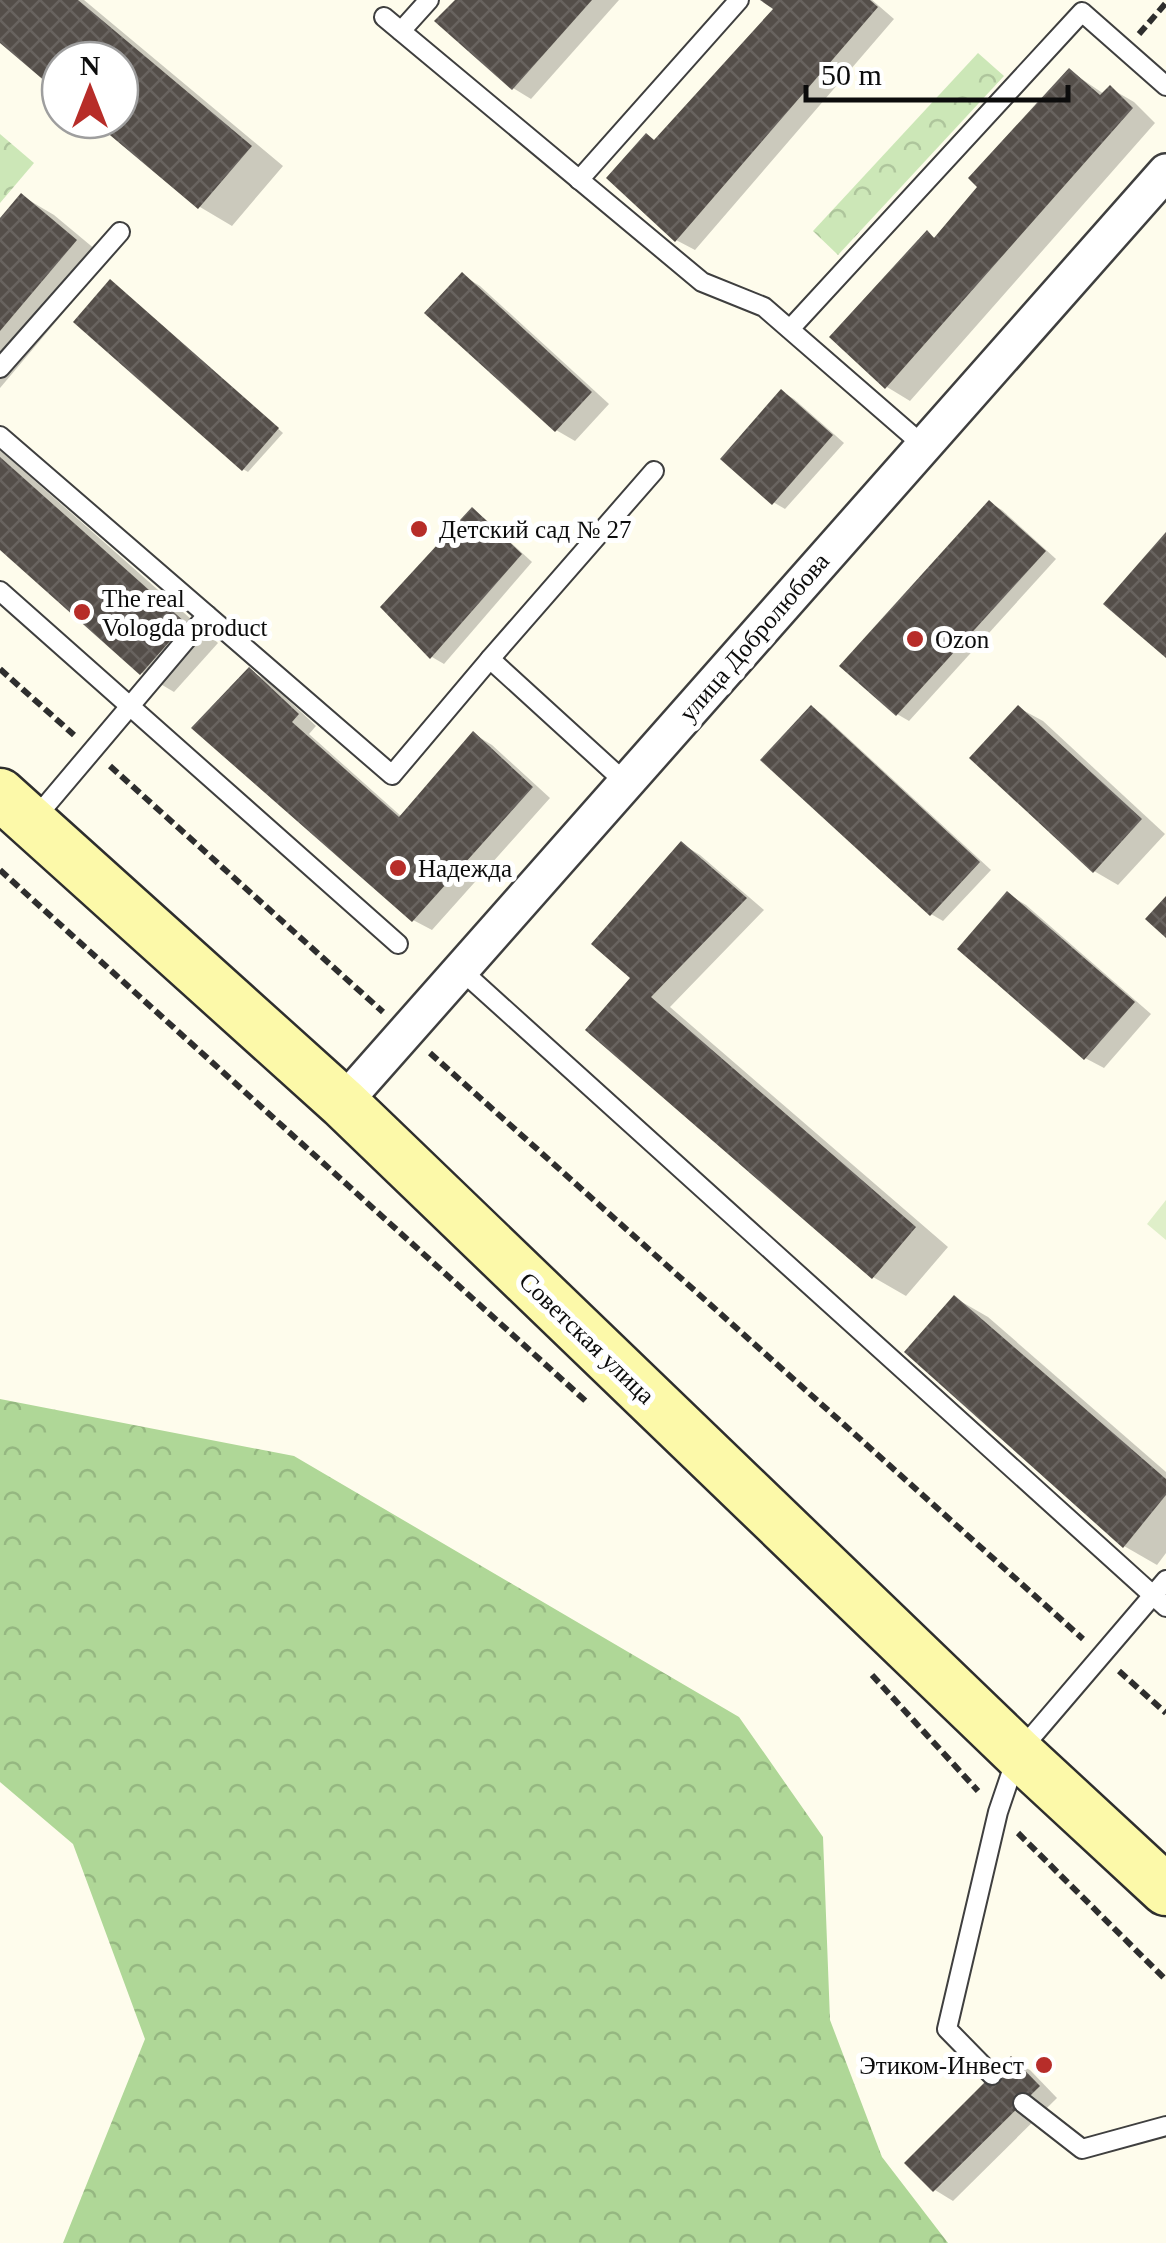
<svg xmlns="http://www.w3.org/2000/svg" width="1166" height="2243" viewBox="0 0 1166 2243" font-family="Georgia,serif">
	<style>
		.forest { fill: url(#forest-crowns) }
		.park { fill: url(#park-crowns) }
		.pitch { fill: #dfefc9 }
		.shadow { fill: #0003 }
		.building { fill: url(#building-cross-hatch) }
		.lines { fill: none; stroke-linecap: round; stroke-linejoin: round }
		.lane-casing { stroke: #3f3f3f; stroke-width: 22 }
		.street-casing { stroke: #3f3f3f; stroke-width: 40 }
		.secondary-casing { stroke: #2e2e2e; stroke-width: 55 }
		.path { stroke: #2e2e2e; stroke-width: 6; stroke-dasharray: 10 5; stroke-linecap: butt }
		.lane { stroke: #fff; stroke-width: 18 }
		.street { stroke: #fff; stroke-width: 35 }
		.secondary { stroke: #fcf9a9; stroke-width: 50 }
		.poi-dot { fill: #b72d29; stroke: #fff; stroke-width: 4 }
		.labels { text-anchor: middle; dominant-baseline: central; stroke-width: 10; stroke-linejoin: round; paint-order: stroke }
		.poi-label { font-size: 25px; fill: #0c0c0c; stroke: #fff; text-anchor: start }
		.street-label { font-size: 25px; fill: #0c0c0c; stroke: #fff }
	</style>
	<defs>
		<pattern id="forest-crowns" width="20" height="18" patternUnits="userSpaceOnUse" patternTransform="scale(2.5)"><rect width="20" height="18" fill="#afd797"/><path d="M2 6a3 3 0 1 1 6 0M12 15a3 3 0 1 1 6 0" fill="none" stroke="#95b781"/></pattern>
		<pattern id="park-crowns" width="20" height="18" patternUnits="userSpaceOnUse" patternTransform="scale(2.5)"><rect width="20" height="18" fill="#cce7b7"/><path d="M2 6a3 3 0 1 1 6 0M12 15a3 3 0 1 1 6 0" fill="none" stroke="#aec59c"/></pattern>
		<pattern id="building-cross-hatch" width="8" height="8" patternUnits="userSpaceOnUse" patternTransform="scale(2.5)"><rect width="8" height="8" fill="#544e49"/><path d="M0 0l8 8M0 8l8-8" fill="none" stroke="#68635f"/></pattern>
	</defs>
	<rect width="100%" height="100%" fill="#fefcec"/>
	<polygon class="forest" points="0,1399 294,1456 739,1717 823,1837 830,2020 882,2157 948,2243 63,2243 145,2039 73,1844 0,1782"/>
	<g class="park">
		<polygon points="978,53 1004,76 838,255 813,231"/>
		<polygon points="0,134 34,163 0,203"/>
	</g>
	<polygon class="pitch" points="1166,1200 1166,1240 1147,1224"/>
	<g class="shadow">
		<polygon points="0,0 84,0 283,166 232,226 200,207 96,120 120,120 120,60 60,60 60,90 0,40"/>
		<polygon points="458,0 619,0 531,99 513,88"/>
		<polygon points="766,0 872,0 894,19 695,250 676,240 656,141 777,8"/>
		<polygon points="1070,71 1104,94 1110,88 1134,102 1155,123 910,401 887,387 927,233 937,239"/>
		<polygon points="22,196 54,215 108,260 0,388 0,222"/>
		<polygon points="462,275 480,286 609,404 575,441 556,430"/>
		<polygon points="116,285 283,433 248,472 243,469"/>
		<polygon points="782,392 794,399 844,443 785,509 773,502"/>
		<polygon points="0,450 218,643 174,692 142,673 0,547"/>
		<polygon points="990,503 1002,510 1056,559 909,721 897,714"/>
		<polygon points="472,511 484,518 532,562 444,664 432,657 384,607"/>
		<polygon points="249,670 268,681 316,726 309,734 402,817 474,734 492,745 550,798 432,930 413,920"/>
		<polygon points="811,708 823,715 991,870 943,921 931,914"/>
		<polygon points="1019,708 1043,721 1165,834 1118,885 1094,871"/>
		<polygon points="682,844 700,855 764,910 670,1007 948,1247 906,1296 873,1277 634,978"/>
		<polygon points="1008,894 1026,905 1151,1014 1104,1068 1085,1058"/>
		<polygon points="955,1298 988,1317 1166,1472 1166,1553 1157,1565 1124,1546"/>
		<polygon points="1011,2060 1030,2070 1057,2098 953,2201 935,2190"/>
	</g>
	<g class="building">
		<polygon points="0,0 78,0 252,146 198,209 92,120 120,120 120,60 60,60 60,94 0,43"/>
		<polygon points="455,0 592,0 512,90 434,21"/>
		<polygon points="760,0 870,0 878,7 675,242 606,178 646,133 654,140 773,9"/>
		<polygon points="1069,68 1100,95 1110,85 1133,108 885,389 829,337 927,230 934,238 977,187 968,178"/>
		<polygon points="21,193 77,240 0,331 0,218"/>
		<polygon points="462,272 592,392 555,432 424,313"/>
		<polygon points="110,279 279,428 242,471 73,322"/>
		<polygon points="781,389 833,435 772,505 720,459"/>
		<polygon points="0,457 186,623 140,675 0,550"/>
		<polygon points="989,500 1046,551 896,716 839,666"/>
		<polygon points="472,507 522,554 430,659 380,607"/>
		<polygon points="1166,532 1166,658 1103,604"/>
		<polygon points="249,667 299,714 292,722 399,817 473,731 533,787 412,922 191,728"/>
		<polygon points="811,705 980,862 930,916 760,760"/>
		<polygon points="1018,705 1142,819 1093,873 969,758"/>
		<polygon points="681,841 747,898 651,997 916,1227 872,1279 585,1030 630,978 591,944"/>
		<polygon points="1007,891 1135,1002 1084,1060 957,949"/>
		<polygon points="1166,896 1166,938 1145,919"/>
		<polygon points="954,1295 1166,1479 1166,1495 1123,1548 904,1352"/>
		<polygon points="1011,2056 1040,2086 933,2192 904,2163"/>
	</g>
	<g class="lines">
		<defs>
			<g id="lane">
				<polyline points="384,17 702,282 764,307 924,446"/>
				<polyline points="401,31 429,0"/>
				<polyline points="579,180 739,0"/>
				<polyline points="790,329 1082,12 1166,86"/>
				<polyline points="0,368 120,232"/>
				<polyline points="0,436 392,775 490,659 626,783"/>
				<polyline points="0,591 398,944"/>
				<polyline points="490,659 654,471"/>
				<polyline points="32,822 207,615"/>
				<polyline points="461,970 1166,1607"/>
				<polyline points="992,2075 947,2029 998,1812 1018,1753 1166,1580"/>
				<polyline points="1023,2103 1082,2149 1166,2126"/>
			</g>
			<polyline id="street" points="343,1103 1166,172"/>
			<polyline id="secondary" points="0,794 343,1103 1018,1753 1166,1890"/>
		</defs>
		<use href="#lane" class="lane-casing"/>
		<use href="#street" class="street-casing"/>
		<use href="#secondary" class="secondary-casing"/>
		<g class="path">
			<polyline points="1139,34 1166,3"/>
			<polyline points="0,669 74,735"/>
			<polyline points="110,766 383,1012"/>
			<polyline points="0,870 589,1404"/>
			<polyline points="430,1053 1083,1639"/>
			<polyline points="1119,1671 1166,1713"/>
			<polyline points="872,1675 978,1791"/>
			<polyline points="1018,1833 1166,1980"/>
		</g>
		<use href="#lane" class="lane"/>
		<use href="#street" class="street"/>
		<use href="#secondary" class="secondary"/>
	</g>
	<g class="poi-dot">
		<circle cx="419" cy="529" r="10"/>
		<circle cx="82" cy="612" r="10"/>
		<circle cx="915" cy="639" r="10"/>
		<circle cx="398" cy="868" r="10"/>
		<circle cx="1044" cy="2065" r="10"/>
	</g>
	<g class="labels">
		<g class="poi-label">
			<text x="439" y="529">Детский сад № 27</text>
			<text x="102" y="598">The real<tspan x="102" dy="29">Vologda product</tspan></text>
			<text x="935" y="639">Ozon</text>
			<text x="418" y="868">Надежда</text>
			<text x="1024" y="2065" text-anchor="end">Этиком-Инвест</text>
		</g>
		<g class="street-label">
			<text transform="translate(754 637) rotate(-49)">улица Добролюбова</text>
			<text transform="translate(587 1338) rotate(44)">Советская улица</text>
		</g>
	</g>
	<g transform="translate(90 90)"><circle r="48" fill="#ffffff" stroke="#9e9e9e" stroke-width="2.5"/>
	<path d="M0-8L18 38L0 25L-18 38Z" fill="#b72d29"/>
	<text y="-15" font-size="28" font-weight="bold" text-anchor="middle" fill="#0c0c0c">N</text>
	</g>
	<path d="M806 85v15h262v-15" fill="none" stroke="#0c0c0c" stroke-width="5"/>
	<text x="821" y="85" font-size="30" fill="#0c0c0c" stroke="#ffffff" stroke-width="8" paint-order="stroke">50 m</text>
</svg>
